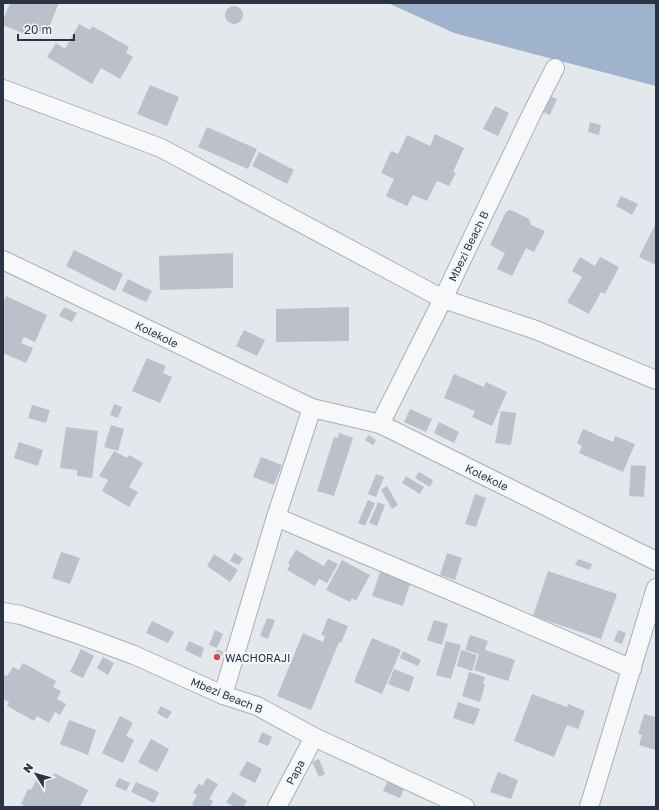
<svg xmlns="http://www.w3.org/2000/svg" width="659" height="810" viewBox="0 0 659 810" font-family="'Golos Text',sans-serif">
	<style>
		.water { fill: #9fb4cc }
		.building { fill: #bbc0ca }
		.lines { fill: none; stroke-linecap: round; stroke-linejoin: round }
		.minor-casing { stroke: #a9aeb7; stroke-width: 20 }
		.minor { stroke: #f7f8fa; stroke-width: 18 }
		.poi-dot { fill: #d1495b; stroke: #f4f6f9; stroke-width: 1.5 }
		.labels { text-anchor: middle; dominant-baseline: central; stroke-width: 4; stroke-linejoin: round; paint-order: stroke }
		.street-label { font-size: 11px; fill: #2b3445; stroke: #f4f6f9 }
		.poi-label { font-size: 11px; fill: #2b3445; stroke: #f4f6f9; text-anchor: start }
	</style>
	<rect width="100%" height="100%" fill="#e4e7ec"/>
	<polygon class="water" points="388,3 656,3 656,86 454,33"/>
	<g class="building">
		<polygon points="10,3 59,3 46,34 30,27 27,35 3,25 3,20"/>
		<circle cx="234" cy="15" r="9"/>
		<polygon points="79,24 90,30 92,26 129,47 126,53 133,57 120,79 101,68 92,84 47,57 56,43 65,49"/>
		<polygon points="150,85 179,97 167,126 137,114"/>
		<polygon points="548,95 557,99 550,115 541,111"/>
		<polygon points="495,106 509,113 498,136 483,129"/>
		<polygon points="590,122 601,125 599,135 588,132"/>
		<polygon points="207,127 257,149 248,169 198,147"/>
		<polygon points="435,134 464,148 453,172 456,173 449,186 437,181 427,201 413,195 407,206 386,196 394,179 381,173 391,151 398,154 407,135 430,146"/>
		<polygon points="259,152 294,170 287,184 252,166"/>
		<polygon points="621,196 638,204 632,215 616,206"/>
		<polygon points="509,210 513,211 529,219 531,225 545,231 534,252 526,248 512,276 497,269 505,253 490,245 506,212"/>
		<polygon points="656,223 656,265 639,257"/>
		<polygon points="74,250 123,274 115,291 66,266"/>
		<polygon points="233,253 233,288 160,290 159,256"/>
		<polygon points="580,257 595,266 600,257 619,267 605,294 601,292 589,314 567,302 582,277 572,271"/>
		<polygon points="128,279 152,291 146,302 122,291"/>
		<polygon points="6,296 47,315 35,342 24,337 21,343 33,348 26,363 3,353 3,304"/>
		<polygon points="64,307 77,313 72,322 59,316"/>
		<polygon points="349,307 349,341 276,342 276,309"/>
		<polygon points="244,330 265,340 257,356 236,346"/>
		<polygon points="147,358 166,366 163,373 172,377 160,403 132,391"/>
		<polygon points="454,374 484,387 486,382 507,392 492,426 472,417 475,411 444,398"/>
		<polygon points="114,404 122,407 118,418 110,415"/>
		<polygon points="32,405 50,410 46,423 28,418"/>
		<polygon points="410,409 432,419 426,432 404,422"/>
		<polygon points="501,411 516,413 511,445 495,443"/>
		<polygon points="439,422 459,432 454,443 434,433"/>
		<polygon points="111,425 124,429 118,451 104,447"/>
		<polygon points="66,427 98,431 92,478 77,476 77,470 60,468"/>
		<polygon points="583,429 613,442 615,436 635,444 623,472 579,453 582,446 577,443"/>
		<polygon points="339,433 353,438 334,496 317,491 334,437 338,438"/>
		<polygon points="369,435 376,440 373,445 365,440"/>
		<polygon points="19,442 43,450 38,466 14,458"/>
		<polygon points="114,451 127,458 129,455 143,463 129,487 138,492 129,507 102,491 108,480 99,476"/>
		<polygon points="261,457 282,465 274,485 253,477"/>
		<polygon points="631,465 646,466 644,497 629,496"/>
		<polygon points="419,472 433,480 430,487 415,478"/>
		<polygon points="376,474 384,477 376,497 368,494"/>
		<polygon points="406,476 424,487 420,494 402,483"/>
		<polygon points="387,486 398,505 392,509 381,490"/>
		<polygon points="475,494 486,498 476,527 465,524"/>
		<polygon points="368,500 375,503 365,526 358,523"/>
		<polygon points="378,502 385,505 377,526 369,523"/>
		<polygon points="296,550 324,566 328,559 338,564 327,583 319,579 315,586 287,570 290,565 288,563"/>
		<polygon points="61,552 80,558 70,584 52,578"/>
		<polygon points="234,553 243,558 239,565 230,561"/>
		<polygon points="447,553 462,558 455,580 440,575"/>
		<polygon points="214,554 238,570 230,582 207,566"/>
		<polygon points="578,559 592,564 590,570 575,565"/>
		<polygon points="342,560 370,575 356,601 352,598 350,602 326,590"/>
		<polygon points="548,571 617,594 601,639 533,616"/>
		<polygon points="380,572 411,581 403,606 372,596"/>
		<polygon points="267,618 275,620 268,639 260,636"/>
		<polygon points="328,618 348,626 341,643 339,642 311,710 277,696 303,633 323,642 325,636 321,635"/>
		<polygon points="434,620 448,624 442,645 427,640"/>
		<polygon points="152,621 174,632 168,643 146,633"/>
		<polygon points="215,630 223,634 217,648 209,645"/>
		<polygon points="618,630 626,633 622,644 614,641"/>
		<polygon points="470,635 488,641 485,650 515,660 508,681 474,670 479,654 465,650"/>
		<polygon points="372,638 401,650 382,694 354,682"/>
		<polygon points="189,641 204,648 201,658 185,650"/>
		<polygon points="446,641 461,645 451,679 436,675"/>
		<polygon points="81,649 94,656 83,678 70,672"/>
		<polygon points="218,649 224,653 219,659 213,655"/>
		<polygon points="461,650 477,655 472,671 457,666"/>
		<polygon points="403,651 421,660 418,666 400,658"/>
		<polygon points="103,657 114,663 108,675 97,668"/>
		<polygon points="23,663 56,681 53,687 61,691 57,699 66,704 60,715 55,712 49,723 37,716 34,721 7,706 9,702 3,699 3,674 7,676 13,667 19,670"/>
		<polygon points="394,669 414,677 409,692 388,684"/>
		<polygon points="469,672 485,677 483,684 485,685 480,702 462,696"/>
		<polygon points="532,694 567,707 568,704 585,711 578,729 567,725 554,757 514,741"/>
		<polygon points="458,702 480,709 474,725 453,718"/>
		<polygon points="161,706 172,712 167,719 157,713"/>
		<polygon points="644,714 656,717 656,750 639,745 642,735 638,734"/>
		<polygon points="120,716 133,723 126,736 134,740 123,763 102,753"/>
		<polygon points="69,720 96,730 88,755 60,744"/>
		<polygon points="262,732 272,737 268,746 258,742"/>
		<polygon points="151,739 169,749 157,772 138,762"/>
		<polygon points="319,759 325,774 319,777 312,762"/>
		<polygon points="247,761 262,769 255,783 239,775"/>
		<polygon points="498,772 518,780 511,799 490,792"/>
		<polygon points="44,773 53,777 54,773 88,790 80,807 27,807 21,804 28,789 31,790 37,778 41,781"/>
		<polygon points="119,778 130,783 126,791 115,786"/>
		<polygon points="207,778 218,784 209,799 213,801 210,807 196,807 192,804 197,795 193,793 199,783 202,786"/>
		<polygon points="389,778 405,786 400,798 383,791"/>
		<polygon points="136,782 159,792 154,803 131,792"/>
		<polygon points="233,792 247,801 243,807 234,807 226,802"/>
	</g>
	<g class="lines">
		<defs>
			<g id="minor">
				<polyline points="3,89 161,148 443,299 536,330 656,380"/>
				<polyline points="3,260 312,408 380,424 656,561"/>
				<polyline points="380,424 443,299 533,111 555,68"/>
				<polyline points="276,517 491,608 632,669"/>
				<polyline points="3,612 21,615 80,635 134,655 223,695 257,706 314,737 465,807"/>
				<polyline points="223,695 276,517 312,408"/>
				<polyline points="277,807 314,737"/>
				<polyline points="589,807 656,588"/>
			</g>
		</defs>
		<use href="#minor" class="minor-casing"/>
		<use href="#minor" class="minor"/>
	</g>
	<circle class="poi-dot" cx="217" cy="657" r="4"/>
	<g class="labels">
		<g class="street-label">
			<text transform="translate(468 246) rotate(-64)">Mbezi Beach B</text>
			<text transform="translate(157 334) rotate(26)">Kolekole</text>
			<text transform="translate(487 477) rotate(26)">Kolekole</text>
			<text transform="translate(227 695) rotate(22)">Mbezi Beach B</text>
			<text transform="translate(295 772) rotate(-62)">Papa</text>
		</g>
		<g class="poi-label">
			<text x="225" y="657">WACHORAJI</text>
		</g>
	</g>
	<rect width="659" height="810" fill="none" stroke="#2b3445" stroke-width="8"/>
	<g transform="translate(36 774) rotate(307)" stroke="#f4f6f9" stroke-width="3" paint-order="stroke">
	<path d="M0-3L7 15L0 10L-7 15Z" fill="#2b3445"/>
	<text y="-6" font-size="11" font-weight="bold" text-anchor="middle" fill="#2b3445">N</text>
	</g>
	<path d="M18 34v6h56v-6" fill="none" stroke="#2b3445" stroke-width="2"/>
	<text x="24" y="34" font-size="12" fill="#2b3445" stroke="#f4f6f9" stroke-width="3" paint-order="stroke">20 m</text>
</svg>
